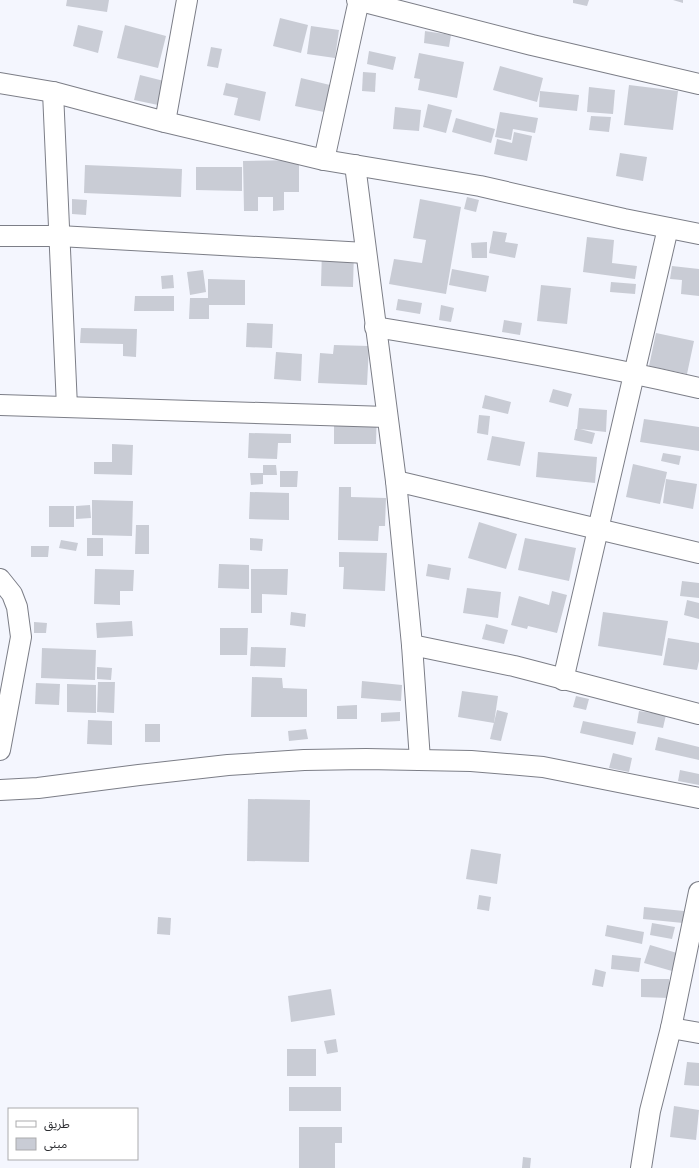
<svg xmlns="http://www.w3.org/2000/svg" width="699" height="1168" viewBox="0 0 699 1168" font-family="Manrope,'Noto Sans Arabic',sans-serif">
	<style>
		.building { fill: #c9ccd5 }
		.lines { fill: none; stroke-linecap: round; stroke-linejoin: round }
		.minor-casing { stroke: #7c7e87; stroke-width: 22 }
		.minor { stroke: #fff; stroke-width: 20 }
	</style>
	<rect width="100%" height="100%" fill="#f4f6fe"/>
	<g class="building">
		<polygon points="67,0 109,0 107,12 66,6"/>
		<polygon points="573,0 589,0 587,6 573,3"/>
		<polygon points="673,0 683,0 683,3"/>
		<polygon points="280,18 308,25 301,53 273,46"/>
		<polygon points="78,25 103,31 98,53 73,46"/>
		<polygon points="125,25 166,36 158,68 117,58"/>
		<polygon points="311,26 339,30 335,58 307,54"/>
		<polygon points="425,31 451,35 449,47 424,43"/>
		<polygon points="211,47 222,49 218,68 207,66"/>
		<polygon points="369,51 396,57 393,70 367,64"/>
		<polygon points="419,53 464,62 457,98 418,90 420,79 414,78"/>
		<polygon points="500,66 543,78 537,102 493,90"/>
		<polygon points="363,72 376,73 375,92 362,91"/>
		<polygon points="140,75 164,81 158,105 134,100"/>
		<polygon points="301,78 330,85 324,112 295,106"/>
		<polygon points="226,83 266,92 260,121 234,115 238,98 223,95"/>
		<polygon points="629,85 678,91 673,130 624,125"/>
		<polygon points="589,87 615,90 613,114 587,112"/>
		<polygon points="540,91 579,95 577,111 539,107"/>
		<polygon points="428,104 452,110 446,133 423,127"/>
		<polygon points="395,107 421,110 419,131 393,129"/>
		<polygon points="500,112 538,118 535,133 513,129 511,140 495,137"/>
		<polygon points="591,116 611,117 609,132 589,130"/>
		<polygon points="456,118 495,129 491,143 452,132"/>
		<polygon points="514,132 532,136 527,161 494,154 497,139 512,143"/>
		<polygon points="620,153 647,157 643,181 616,176"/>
		<polygon points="299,160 299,192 284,192 284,210 273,211 273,197 258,197 258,211 244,211 243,161"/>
		<polygon points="85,165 182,169 181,197 84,193"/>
		<polygon points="196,167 242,167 242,191 196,190"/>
		<polygon points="467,197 479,200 476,212 464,209"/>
		<polygon points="72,199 87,200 86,215 72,214"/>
		<polygon points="420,199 461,207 446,294 389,284 394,259 422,263 426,240 413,238"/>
		<polygon points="493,231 507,233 505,242 518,244 515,258 489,253"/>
		<polygon points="587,237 614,240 612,263 637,266 635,279 583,272"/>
		<polygon points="487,242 487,258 472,258 471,243"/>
		<polygon points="322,249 354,250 353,287 321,286"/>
		<polygon points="672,266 699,269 699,296 681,294 682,280 670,279"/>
		<polygon points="452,269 489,276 486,292 449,285"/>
		<polygon points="203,270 206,292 190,295 187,272"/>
		<polygon points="173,275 174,288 162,289 161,276"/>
		<polygon points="208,279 245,280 245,305 209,305 209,319 189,319 190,298 208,298"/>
		<polygon points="611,282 636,284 635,294 610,292"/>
		<polygon points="541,285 571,288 567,324 537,321"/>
		<polygon points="135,296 174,296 174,311 134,311"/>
		<polygon points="398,299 422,303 420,314 396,310"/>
		<polygon points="441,305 454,308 451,322 439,320"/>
		<polygon points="504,320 522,323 520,335 502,332"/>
		<polygon points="247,323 273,324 272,348 246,347"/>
		<polygon points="81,328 137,329 136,357 123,356 123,344 80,343"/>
		<polygon points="656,333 694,341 687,374 649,366"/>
		<polygon points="334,345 369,346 367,385 318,383 320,353 333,354"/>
		<polygon points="276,352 302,354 301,381 274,379"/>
		<polygon points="553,389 572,394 568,407 549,402"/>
		<polygon points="485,395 511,402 508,414 482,408"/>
		<polygon points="334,408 377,409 376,444 334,444"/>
		<polygon points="579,408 607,410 606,432 580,429 595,433 592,444 574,440 576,429 577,429"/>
		<polygon points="479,415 490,416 488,435 477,433"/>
		<polygon points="644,419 699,427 699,451 640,442"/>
		<polygon points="249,433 291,434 291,443 278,443 277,459 248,458"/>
		<polygon points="492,436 525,442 520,466 487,460"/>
		<polygon points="112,444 133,445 132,475 94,474 94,462 112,462"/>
		<polygon points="538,452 597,457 595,483 536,477"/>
		<polygon points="663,453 681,456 679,465 661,461"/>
		<polygon points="633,464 667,472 660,504 626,497"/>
		<polygon points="263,465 276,465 277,475 263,475 263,484 251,485 250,473 263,473"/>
		<polygon points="280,471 298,471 297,487 280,487"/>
		<polygon points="666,479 697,484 693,509 663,503"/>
		<polygon points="339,487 351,487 351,497 386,498 385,526 379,526 378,541 338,540"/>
		<polygon points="250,492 289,493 289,520 249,519"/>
		<polygon points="92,500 133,501 132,536 92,535"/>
		<polygon points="90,505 91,518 76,519 76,506"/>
		<rect x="49" y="506" width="25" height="21"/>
		<polygon points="479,522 517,534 506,569 468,558"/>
		<polygon points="136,525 149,525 149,554 135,554"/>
		<rect x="87" y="538" width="16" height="18"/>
		<polygon points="250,538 263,539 262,551 250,550"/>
		<polygon points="525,538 576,548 569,581 518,570"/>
		<polygon points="61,540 78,543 76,551 59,548"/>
		<polygon points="31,546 49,546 48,557 31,557"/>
		<polygon points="339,552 387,553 385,591 343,589 344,567 339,567"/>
		<polygon points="219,564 249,565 249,589 218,588"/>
		<polygon points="428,564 451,568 449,580 426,576"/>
		<polygon points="95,569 134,570 133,591 120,591 120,605 94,604"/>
		<polygon points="251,569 288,569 287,595 262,594 262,613 251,613"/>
		<polygon points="682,581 699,583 699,598 680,596"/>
		<polygon points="467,588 501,592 498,618 463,613"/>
		<polygon points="552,591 567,595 557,633 528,626 527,629 511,625 519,596 549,605"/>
		<polygon points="687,600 699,603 699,619 684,615"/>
		<polygon points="291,612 306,614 305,627 290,625"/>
		<polygon points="603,612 668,621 662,656 598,646"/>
		<polygon points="132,621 133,636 97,638 96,623"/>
		<polygon points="34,622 47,623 46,633 34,633"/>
		<polygon points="486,624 508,630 504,644 482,639"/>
		<polygon points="220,628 248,628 247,655 220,655"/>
		<polygon points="668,638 699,643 699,661 697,670 663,665"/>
		<polygon points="251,647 286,648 285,667 250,666"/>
		<polygon points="42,648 96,650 95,680 41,678"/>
		<polygon points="97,667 112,668 111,680 97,679"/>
		<polygon points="252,677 282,678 283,688 307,689 307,717 251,717"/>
		<polygon points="362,681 402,685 401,701 361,698"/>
		<polygon points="98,682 115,682 114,713 97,712"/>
		<polygon points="36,683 60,684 59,705 35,704"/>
		<polygon points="67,684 96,685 96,713 67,712"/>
		<polygon points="462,691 498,696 494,723 458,717"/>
		<polygon points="576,696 589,699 586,710 573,707"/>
		<polygon points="357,705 357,719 337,719 337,706"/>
		<polygon points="497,710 508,713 501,741 490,739"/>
		<polygon points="639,711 666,715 663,728 637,723"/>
		<polygon points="400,712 400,721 381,722 381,713"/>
		<polygon points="88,720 112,721 112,745 87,744"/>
		<polygon points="583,721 636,732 633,745 580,733"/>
		<rect x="145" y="724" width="15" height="18"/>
		<polygon points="306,729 308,739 289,741 288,731"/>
		<polygon points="658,737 699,747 699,760 655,750"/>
		<polygon points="613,753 632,758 629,772 609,768"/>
		<polygon points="680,770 699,774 699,785 678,781"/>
		<polygon points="248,799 310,800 309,862 247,861"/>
		<polygon points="471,849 501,854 497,884 466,879"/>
		<polygon points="479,895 491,897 489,911 477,909"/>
		<polygon points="644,907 684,911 683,923 643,919"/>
		<polygon points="158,917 171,918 170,935 157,934"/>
		<polygon points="652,923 675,927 672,939 650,935"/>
		<polygon points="607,925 644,932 642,944 605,936"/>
		<polygon points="650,945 677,953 672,971 644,963"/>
		<polygon points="612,955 641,958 639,972 611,969"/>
		<polygon points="595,969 606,972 603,987 592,985"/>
		<polygon points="641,979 669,979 669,998 641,997"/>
		<polygon points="331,989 335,1015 291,1022 288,996"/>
		<polygon points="336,1039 338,1052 327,1054 324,1041"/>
		<rect x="287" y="1049" width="29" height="27"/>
		<polygon points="687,1062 699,1063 699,1086 684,1085"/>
		<rect x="289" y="1087" width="52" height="24"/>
		<polygon points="674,1106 699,1110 696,1140 670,1137"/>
		<polygon points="299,1127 342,1127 342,1143 335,1143 335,1168 299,1168"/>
		<polygon points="523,1157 531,1158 530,1168 522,1168"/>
	</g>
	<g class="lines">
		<defs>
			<g id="minor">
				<polyline points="357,0 532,45 699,84"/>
				<polyline points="0,83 53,92 165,122 324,160 480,186 624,219 699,234"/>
				<polyline points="53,92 67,407"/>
				<polyline points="165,122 187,0"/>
				<polyline points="324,160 359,0"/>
				<polyline points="355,165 396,481 412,645 514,666 699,714"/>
				<polyline points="0,236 59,236 366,253"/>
				<path d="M 375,327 C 485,345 591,363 699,388"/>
				<polyline points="0,405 387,417"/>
				<polyline points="396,481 699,553"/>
				<polyline points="0,579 12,594 17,607 21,637 0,750"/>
				<polyline points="412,645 420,760"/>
				<polyline points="563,680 668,228"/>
				<polyline points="0,790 38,788 139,775 228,765 304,760 366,759 471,761 543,767 699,798"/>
				<polyline points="671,1028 699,1033"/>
				<polyline points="641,1168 650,1111 671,1028 699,892"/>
			</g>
		</defs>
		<use href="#minor" class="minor-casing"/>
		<use href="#minor" class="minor"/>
	</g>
	<rect x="8" y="1108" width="130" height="52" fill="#ffffff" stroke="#ababad"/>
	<rect x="16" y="1121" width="20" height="6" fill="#ffffff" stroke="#ababad"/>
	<text x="44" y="1128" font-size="12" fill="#2d2e32">طريق</text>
	<rect x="16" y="1138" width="20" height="12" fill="#c9ccd5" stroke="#ababad"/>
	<text x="44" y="1148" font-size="12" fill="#2d2e32">مبنى</text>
</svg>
